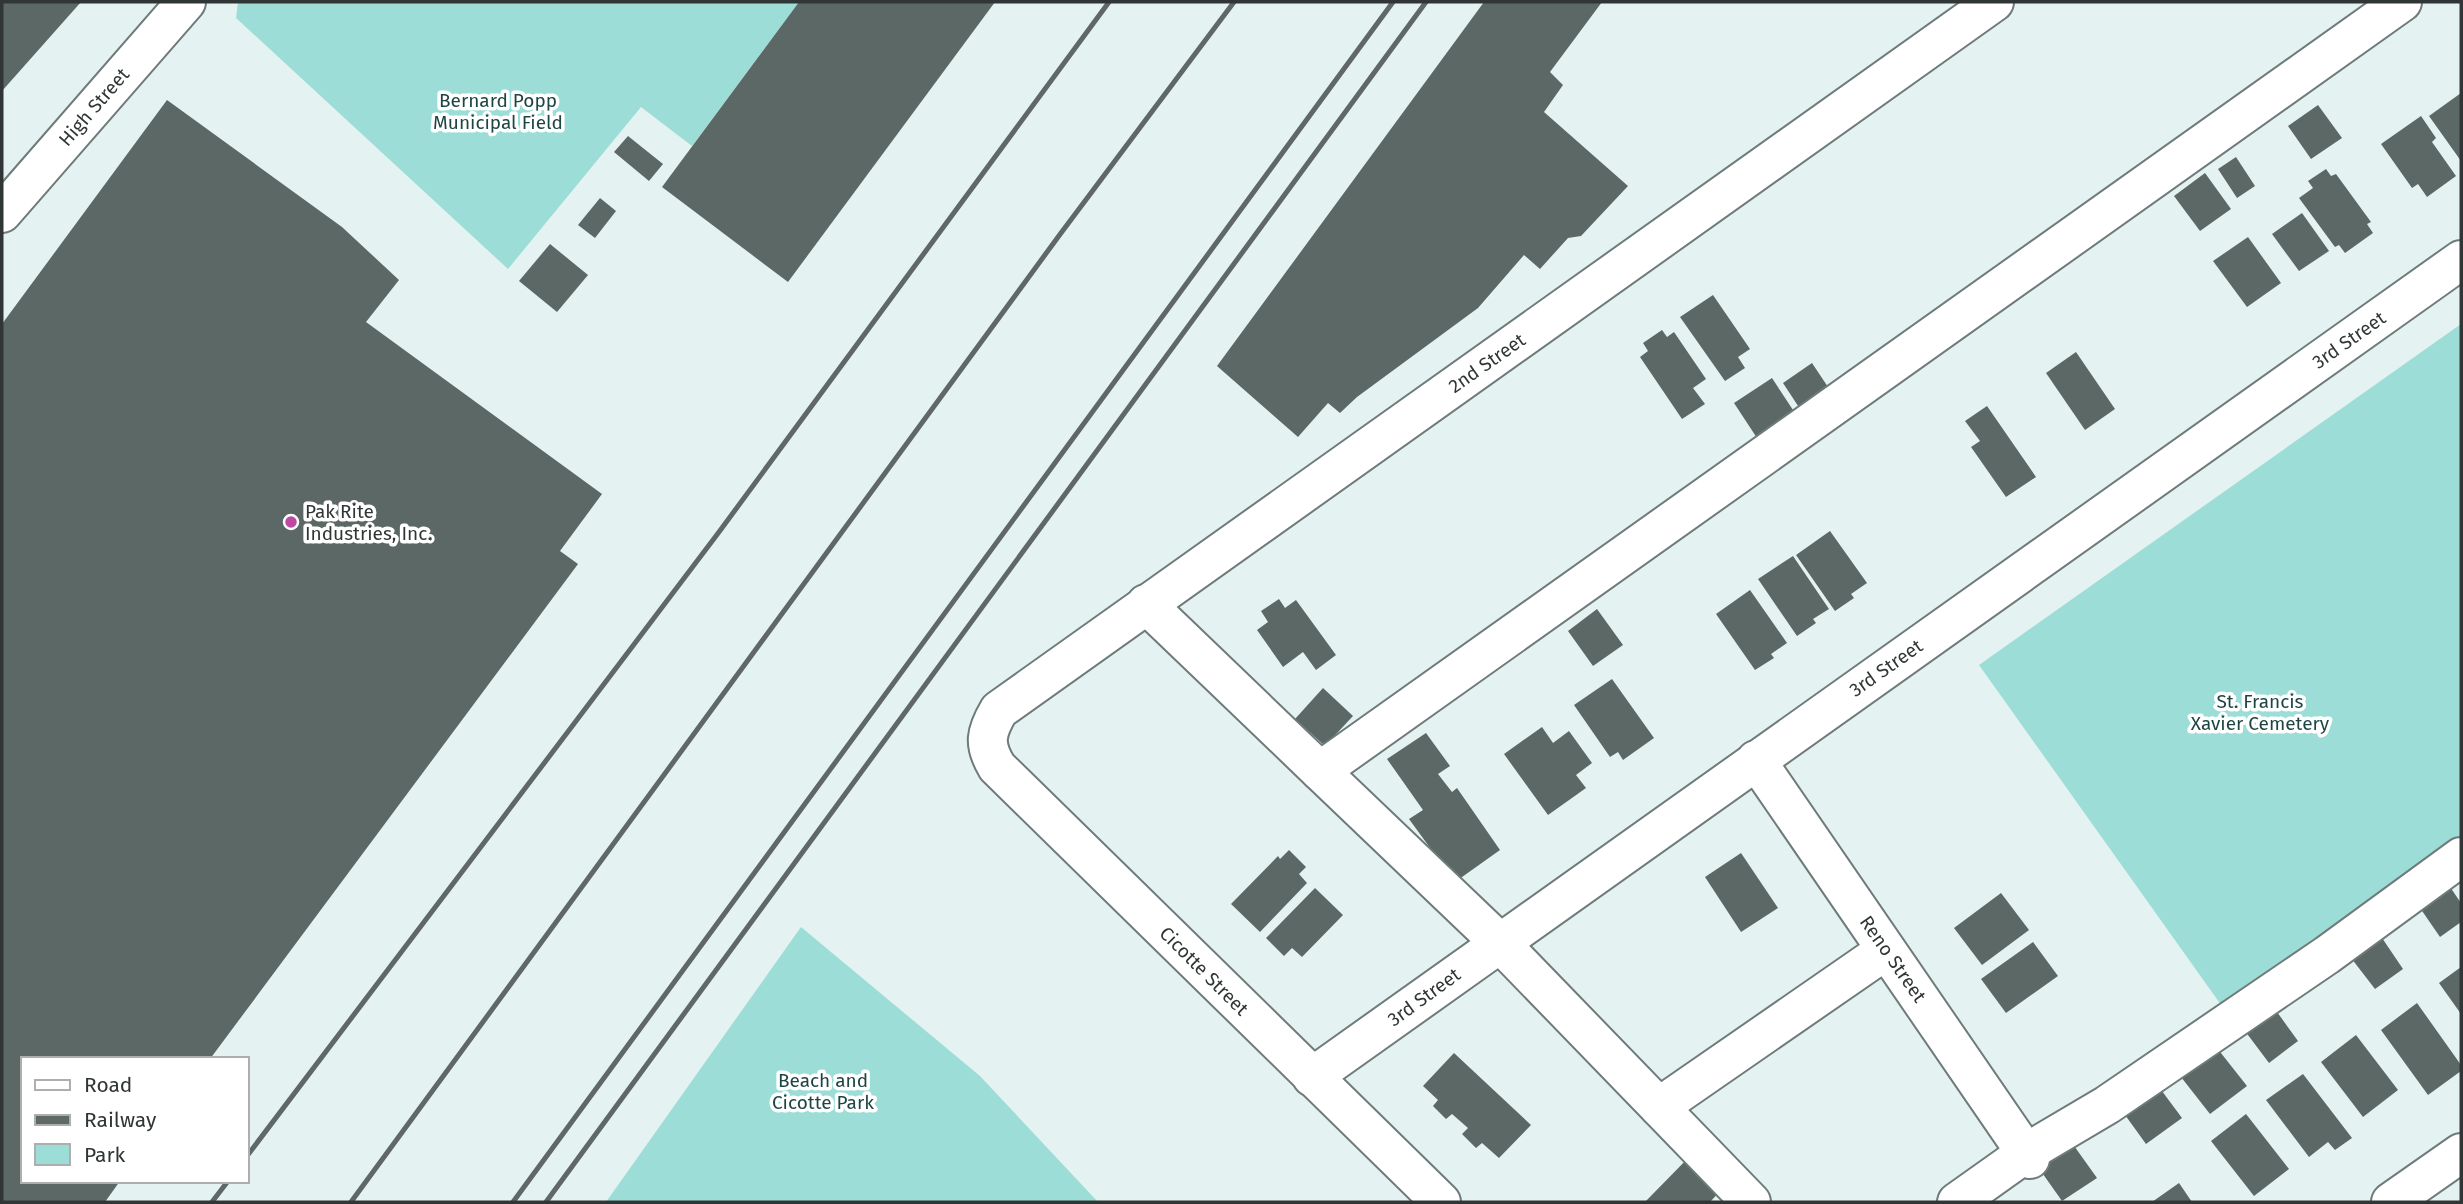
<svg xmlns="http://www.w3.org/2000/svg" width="2463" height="1204" viewBox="0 0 2463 1204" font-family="'Fira Sans',sans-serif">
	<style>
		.green { fill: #9cded7 }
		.building { fill: #5b6866 }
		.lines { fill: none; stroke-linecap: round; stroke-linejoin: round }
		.minor-casing { stroke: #6e7b7a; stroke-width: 42 }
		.minor { stroke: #fff; stroke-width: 38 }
		.rail { stroke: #606867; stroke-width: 5 }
		.poi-dot { fill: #bd49a2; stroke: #fff; stroke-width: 2.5 }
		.labels { text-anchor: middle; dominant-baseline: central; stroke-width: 7; stroke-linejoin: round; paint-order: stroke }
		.park-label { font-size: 19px; fill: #1d4642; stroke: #fff }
		.street-label { font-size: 19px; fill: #303635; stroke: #fff }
		.poi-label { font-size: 19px; fill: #303635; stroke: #fff; text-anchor: start }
	</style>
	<rect width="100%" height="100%" fill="#e4f3f1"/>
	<g class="green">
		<polygon points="238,2 799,2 692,146 641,107 508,269 236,18"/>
		<polygon points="2461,324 2461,842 2224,1009 1979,665"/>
		<polygon points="801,927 980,1076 1098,1202 606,1202"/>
	</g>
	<g class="building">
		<polygon points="2,2 81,2 2,91"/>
		<polygon points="799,2 995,2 788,282 662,187"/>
		<polygon points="1484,2 1602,2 1550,72 1563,85 1544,112 1628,186 1581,236 1568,238 1540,269 1524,255 1478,308 1357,397 1340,413 1328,403 1298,437 1217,366"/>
		<polygon points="2461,93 2461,161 2429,116"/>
		<polygon points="167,100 342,227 399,280 366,322 602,494 560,551 578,564 210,1059 23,1059 23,1181 120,1181 105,1202 2,1202 2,324"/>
		<polygon points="2318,105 2342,138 2311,159 2288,126"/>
		<polygon points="2421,116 2436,138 2432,142 2456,176 2427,197 2418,184 2412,188 2381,144"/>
		<polygon points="628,136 663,164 649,181 614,152"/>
		<polygon points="2236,157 2255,186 2237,198 2218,169"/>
		<polygon points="2326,169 2331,176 2336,174 2371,222 2367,224 2373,233 2345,253 2339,245 2335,247 2299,198 2313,188 2308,181"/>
		<polygon points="2205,173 2231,209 2200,231 2174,196"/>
		<polygon points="600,198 616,211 595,238 578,225"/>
		<polygon points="2302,213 2329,251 2299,271 2272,234"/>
		<polygon points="2248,237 2281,283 2247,307 2213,261"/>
		<polygon points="550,244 588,275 557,312 519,281"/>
		<polygon points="1713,295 1750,349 1738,357 1745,368 1725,381 1680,317"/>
		<polygon points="1662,330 1667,337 1674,332 1706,379 1693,388 1705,404 1682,419 1640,357 1648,351 1643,343"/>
		<polygon points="2076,352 2115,409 2085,430 2046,373"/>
		<polygon points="1812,363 1832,393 1802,412 1783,383"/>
		<polygon points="1772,378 1795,413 1757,438 1734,403"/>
		<polygon points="1987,406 2036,477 2006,497 1971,447 1980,441 1965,421"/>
		<polygon points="1830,531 1867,583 1851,594 1854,598 1835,611 1796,555"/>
		<polygon points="1793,556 1829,609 1813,619 1816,623 1797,636 1758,579"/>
		<polygon points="1750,590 1787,643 1771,654 1774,658 1755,670 1716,614"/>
		<polygon points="1279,599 1285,608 1296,600 1336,655 1316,670 1303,652 1283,667 1257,630 1268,622 1261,611"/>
		<polygon points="1597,609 1623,645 1593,666 1568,631"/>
		<polygon points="1612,679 1654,738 1623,760 1618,752 1610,757 1574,705"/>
		<polygon points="1323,688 1353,716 1325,746 1295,719"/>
		<polygon points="1542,727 1553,743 1569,731 1592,763 1576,775 1586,788 1548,815 1504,754"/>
		<polygon points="1426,733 1450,766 1438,774 1452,792 1457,788 1500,850 1455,882 1409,819 1423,810 1387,759"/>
		<polygon points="1289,850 1306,867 1299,874 1307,883 1260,932 1231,904 1278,856 1280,859"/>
		<polygon points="1741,853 1778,908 1741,932 1705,877"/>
		<polygon points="2448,884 2461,903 2461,922 2440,937 2418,905"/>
		<polygon points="1315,888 1343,915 1302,957 1292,948 1284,956 1266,938"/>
		<polygon points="2001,893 2029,930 1982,965 1954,928"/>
		<polygon points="2378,932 2403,969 2375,989 2348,954"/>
		<polygon points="2033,942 2058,976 2006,1013 1981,979"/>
		<polygon points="2461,967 2461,1014 2439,983"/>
		<polygon points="2417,1003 2461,1065 2461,1071 2428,1095 2381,1030"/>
		<polygon points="2272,1005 2298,1041 2269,1063 2242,1027"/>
		<polygon points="2356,1035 2398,1090 2363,1117 2321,1062"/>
		<polygon points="2217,1048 2247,1086 2210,1114 2181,1077"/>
		<polygon points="1454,1053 1531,1125 1499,1158 1482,1143 1476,1148 1462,1134 1468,1128 1452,1114 1446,1119 1433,1106 1438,1100 1423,1086"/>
		<polygon points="2303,1074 2352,1138 2335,1150 2328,1142 2309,1157 2266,1100"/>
		<polygon points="2156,1083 2182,1118 2146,1144 2120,1108"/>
		<polygon points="2246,1114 2289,1169 2254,1196 2211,1141"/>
		<polygon points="2072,1143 2097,1178 2062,1201 2038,1167"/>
		<polygon points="1692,1154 1725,1186 1710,1202 1645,1202"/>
		<polygon points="2179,1183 2192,1202 2152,1202"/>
	</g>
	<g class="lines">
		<defs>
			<g id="minor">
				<polyline points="2,213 186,2"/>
				<polyline points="1146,604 1320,771 2402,2"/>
				<polyline points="1756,760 2030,1159"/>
				<polyline points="1320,771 1500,943 1751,1202"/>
				<polyline points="1312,1077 2461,260"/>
				<polyline points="1659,1107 1886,950"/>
				<path d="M 1441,1202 L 997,767 C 983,744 986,732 999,710 L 1994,2"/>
				<polyline points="1957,1202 2026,1153 2107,1105 2327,955 2461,857"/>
				<polyline points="2391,1202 2461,1153"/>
			</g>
		</defs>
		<use href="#minor" class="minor-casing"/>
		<use href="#minor" class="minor"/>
		<g class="rail">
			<polyline points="247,1156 719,532 1109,2"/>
			<polyline points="212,1202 228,1181"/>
			<polyline points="351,1202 1061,233 1234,2"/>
			<polyline points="513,1202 1393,2"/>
			<polyline points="546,1202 1426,2"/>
		</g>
	</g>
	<circle class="poi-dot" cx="291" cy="522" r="7"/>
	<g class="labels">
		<g class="park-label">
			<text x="498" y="100">Bernard Popp<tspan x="498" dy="22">Municipal Field</tspan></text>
			<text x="2260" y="701">St. Francis<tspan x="2260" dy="22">Xavier Cemetery</tspan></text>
			<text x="823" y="1080">Beach and<tspan x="823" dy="22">Cicotte Park</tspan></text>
		</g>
		<g class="street-label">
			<text transform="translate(94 107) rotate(-49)">High Street</text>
			<text transform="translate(2349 340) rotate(-35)">3rd Street</text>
			<text transform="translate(1487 363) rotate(-35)">2nd Street</text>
			<text transform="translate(1886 668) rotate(-35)">3rd Street</text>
			<text transform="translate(1893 959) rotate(55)">Reno Street</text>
			<text transform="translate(1204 971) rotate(45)">Cicotte Street</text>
			<text transform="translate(1424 997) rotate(-36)">3rd Street</text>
		</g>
		<g class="poi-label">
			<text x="305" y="511">Pak Rite<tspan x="305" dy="22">Industries, Inc.</tspan></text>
		</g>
	</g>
	<rect width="2463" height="1204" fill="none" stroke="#303635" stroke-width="7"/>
	<rect x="21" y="1057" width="228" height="126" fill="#ffffff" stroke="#acafae" stroke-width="2"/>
	<rect x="35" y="1080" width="35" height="10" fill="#ffffff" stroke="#acafae" stroke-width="2"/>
	<text x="84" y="1092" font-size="21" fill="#303635">Road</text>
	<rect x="35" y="1115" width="35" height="10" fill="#606867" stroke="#acafae" stroke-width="2"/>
	<text x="84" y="1127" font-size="21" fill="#303635">Railway</text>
	<rect x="35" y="1144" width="35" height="21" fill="#9cded7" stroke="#acafae" stroke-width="2"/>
	<text x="84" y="1162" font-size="21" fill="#303635">Park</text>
</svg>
